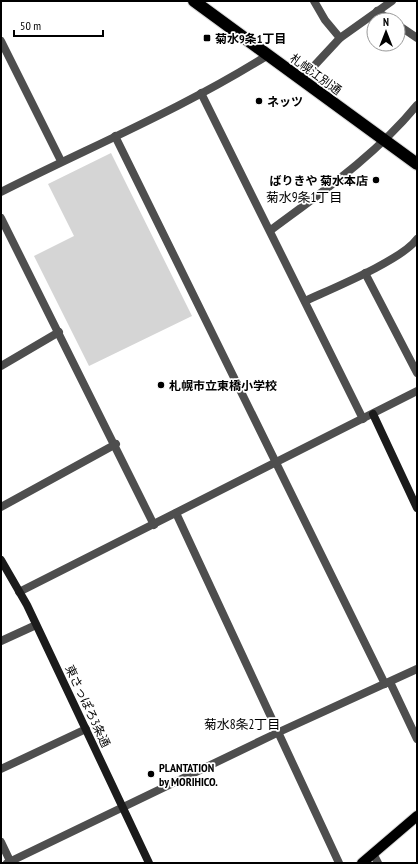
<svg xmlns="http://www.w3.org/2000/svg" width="418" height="864" viewBox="0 0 418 864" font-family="'PT Sans Narrow','Noto Sans JP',sans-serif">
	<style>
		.green { fill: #d5d5d5 }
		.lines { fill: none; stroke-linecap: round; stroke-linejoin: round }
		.primary-casing { stroke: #dbdbdb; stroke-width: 12 }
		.highway-casing { stroke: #dbdbdb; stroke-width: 14 }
		.street { stroke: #4e4e4e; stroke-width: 8 }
		.secondary { stroke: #1b1b1b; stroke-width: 8 }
		.primary { stroke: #000; stroke-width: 10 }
		.highway { stroke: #000; stroke-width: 12 }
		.poi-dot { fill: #000; stroke: #fff; stroke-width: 1.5 }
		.labels { text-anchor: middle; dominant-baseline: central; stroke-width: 3.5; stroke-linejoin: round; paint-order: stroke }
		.poi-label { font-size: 12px; font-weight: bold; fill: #000; stroke: #fff; text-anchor: start }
		.street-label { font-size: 12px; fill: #000; stroke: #fff }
		.neighbourhood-label { font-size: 13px; fill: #000; stroke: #fff }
	</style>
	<rect width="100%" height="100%" fill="#fff"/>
	<polygon class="green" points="111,153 192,316 89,366 34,256 74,236 48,184"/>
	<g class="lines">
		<defs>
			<polyline id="primary" points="362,863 417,816"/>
			<polyline id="highway" points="194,1 417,164"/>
		</defs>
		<use href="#primary" class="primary-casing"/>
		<use href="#highway" class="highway-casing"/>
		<g class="street">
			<polyline points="314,1 325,20 340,38"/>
			<polyline points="377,11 390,20"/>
			<polyline points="398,25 417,38"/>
			<polyline points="1,41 61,161"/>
			<polyline points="301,80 340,38 392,1"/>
			<polyline points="201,93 363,419"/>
			<polyline points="115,136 385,684"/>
			<path d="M 1,192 C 90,147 184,108 268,55"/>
			<polyline points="1,218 154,525"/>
			<path d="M 271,230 C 322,192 376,155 417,105"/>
			<polyline points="365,273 417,373"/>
			<path d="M 305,301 C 331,289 402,260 417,239"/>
			<polyline points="1,366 59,332"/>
			<polyline points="1,507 116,444"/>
			<polyline points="176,513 339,863"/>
			<polyline points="19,592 417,391"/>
			<polyline points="1,641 36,625"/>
			<polyline points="390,682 417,739"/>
			<polyline points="1,769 86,729"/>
			<polyline points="1,842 11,863"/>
			<polyline points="373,853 378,863"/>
			<polyline points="7,863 279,732 417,669"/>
		</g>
		<g class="secondary">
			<polyline points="373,414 417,508"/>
			<polyline points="1,560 27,605 149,863"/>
		</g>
		<use href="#primary" class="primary"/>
		<use href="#highway" class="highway"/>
	</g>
	<g class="poi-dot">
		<rect x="203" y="34" width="8" height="8" rx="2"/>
		<circle cx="259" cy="101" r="4"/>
		<circle cx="376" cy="180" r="4"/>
		<circle cx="161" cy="385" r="4"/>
		<circle cx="151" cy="774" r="4"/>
	</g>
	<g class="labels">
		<g class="poi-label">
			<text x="215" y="38">菊水9条1丁目</text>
			<text x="267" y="101">ネッツ</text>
			<text x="368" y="180" text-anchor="end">ばりきや 菊水本店</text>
			<text x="169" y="385">札幌市立東橋小学校</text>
			<text x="159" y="767">PLANTATION<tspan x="159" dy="14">by MORIHICO.</tspan></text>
		</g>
		<g class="street-label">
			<text transform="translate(316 74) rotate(36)">札幌江別通</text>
			<text transform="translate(88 706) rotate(65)">東さっぽろ3条通</text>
		</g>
		<g class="neighbourhood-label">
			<text x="304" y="197">菊水9条1丁目</text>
			<text x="242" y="724">菊水8条2丁目</text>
		</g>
	</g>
	<rect width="418" height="864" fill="none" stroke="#000000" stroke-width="4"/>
	<g transform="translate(386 32)"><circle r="19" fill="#ffffff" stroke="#999999"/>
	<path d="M0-3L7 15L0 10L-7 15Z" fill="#000000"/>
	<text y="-6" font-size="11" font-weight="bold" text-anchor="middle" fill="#000000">N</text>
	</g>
	<path d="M14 30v6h89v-6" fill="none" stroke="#000000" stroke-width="2"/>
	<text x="20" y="30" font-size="12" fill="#000000" stroke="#ffffff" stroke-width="3" paint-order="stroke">50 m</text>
</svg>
